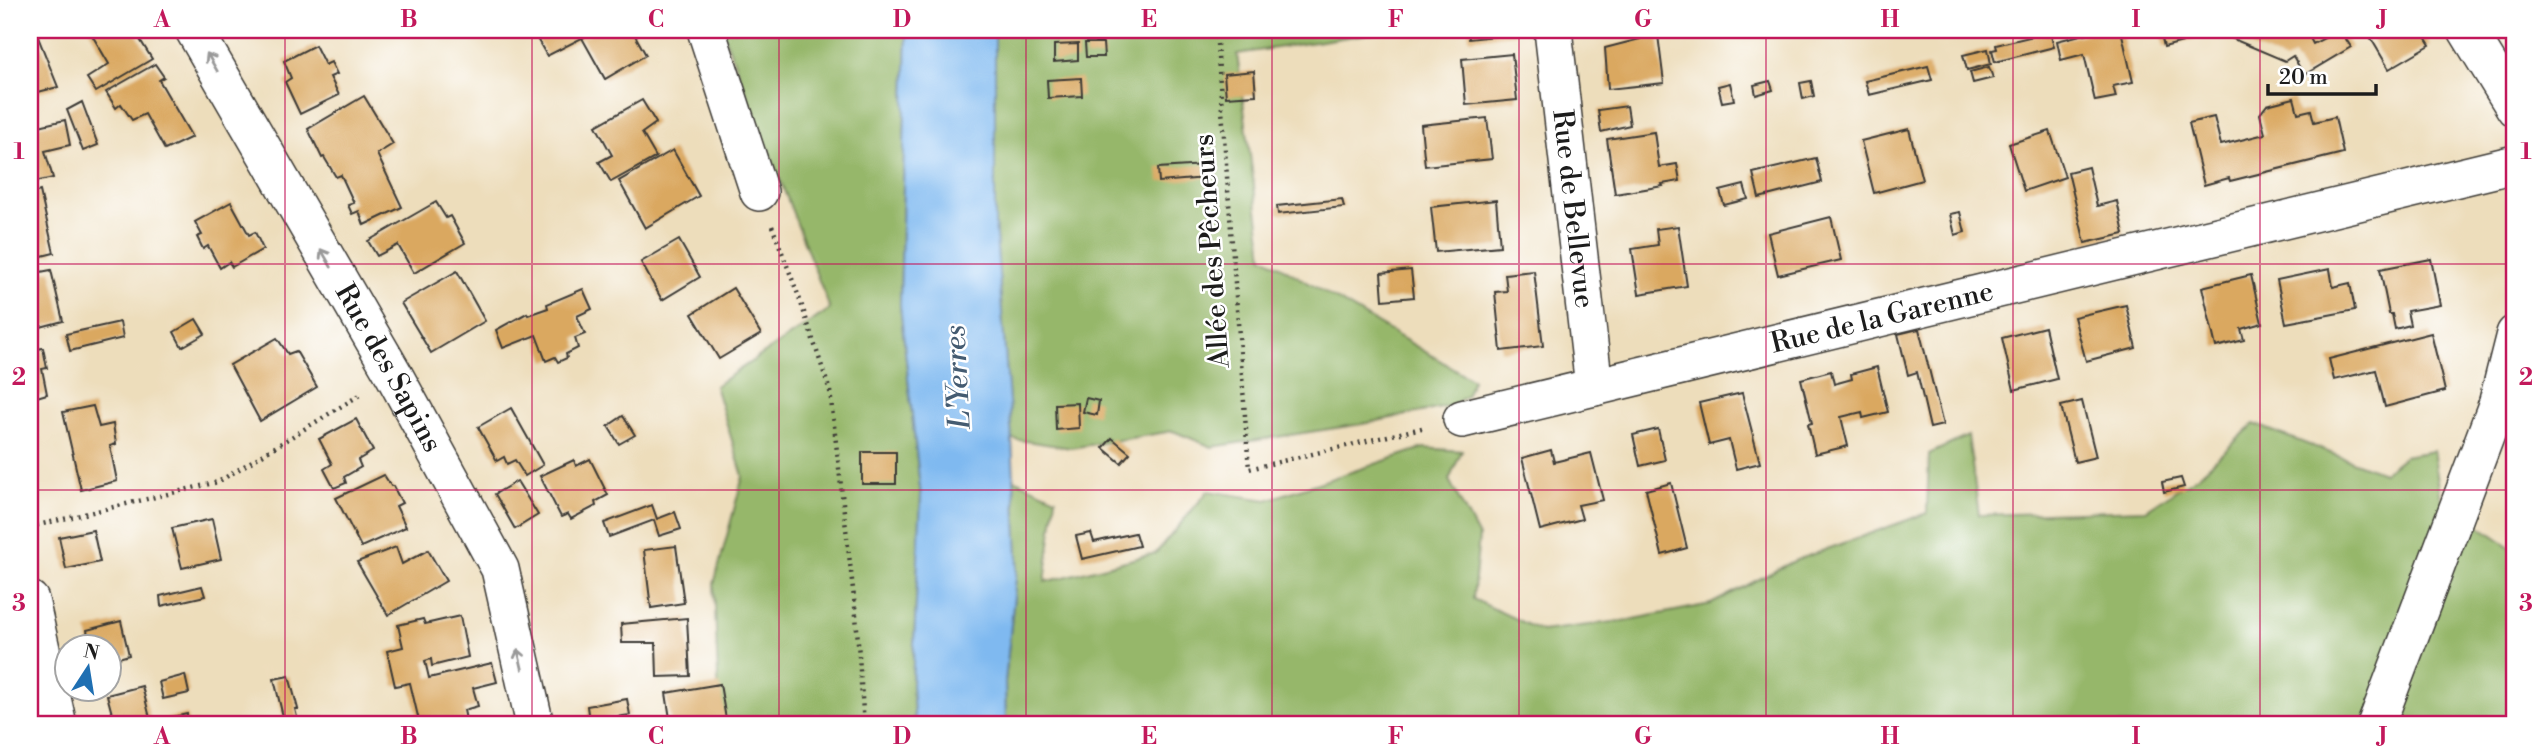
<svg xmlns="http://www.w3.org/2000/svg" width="2545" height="755" viewBox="0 0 2545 755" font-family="'Libre Bodoni',serif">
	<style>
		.forest { fill: #96b76a; stroke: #596a43; stroke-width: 2 }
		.water { fill: #7fb9f0; stroke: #4e6a86; stroke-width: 2 }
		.building { fill: #daa861 }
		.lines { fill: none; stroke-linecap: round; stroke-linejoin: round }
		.street-casing { stroke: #3b3934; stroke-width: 40 }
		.path { stroke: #3b3934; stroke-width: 4.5; stroke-dasharray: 2 5; stroke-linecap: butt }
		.street { stroke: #fff; stroke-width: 37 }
		.oneway { stroke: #999 }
		.grid { fill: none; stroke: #c2185b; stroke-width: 2; stroke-opacity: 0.55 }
		.labels { text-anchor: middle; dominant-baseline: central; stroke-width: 5; stroke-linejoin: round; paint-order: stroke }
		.street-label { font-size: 28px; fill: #1c1c1c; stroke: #fff }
		.water-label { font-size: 30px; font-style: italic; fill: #445b71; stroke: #fff }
		.neatline { fill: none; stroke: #c2185b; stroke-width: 2.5 }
		.grid-label { font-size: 23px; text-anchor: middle; font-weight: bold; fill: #c2185b }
	</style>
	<rect width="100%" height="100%" fill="#fff"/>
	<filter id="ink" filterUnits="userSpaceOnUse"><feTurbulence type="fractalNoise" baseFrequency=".0143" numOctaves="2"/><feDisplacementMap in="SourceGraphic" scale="14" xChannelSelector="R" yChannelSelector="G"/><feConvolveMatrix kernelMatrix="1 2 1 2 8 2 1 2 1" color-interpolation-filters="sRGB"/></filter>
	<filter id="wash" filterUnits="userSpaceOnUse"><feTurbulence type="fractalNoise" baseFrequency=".00686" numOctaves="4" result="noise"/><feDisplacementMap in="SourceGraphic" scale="28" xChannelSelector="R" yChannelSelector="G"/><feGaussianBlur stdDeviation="1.57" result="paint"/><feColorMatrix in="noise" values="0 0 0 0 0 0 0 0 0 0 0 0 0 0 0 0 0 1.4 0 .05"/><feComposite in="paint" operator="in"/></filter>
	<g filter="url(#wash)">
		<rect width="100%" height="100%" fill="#edddbb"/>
		<g class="forest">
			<polygon points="722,30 907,30 900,305 921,497 912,685 915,725 720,725 714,584 743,476 715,386 830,309"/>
			<polygon points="995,30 1381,30 1380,32 1237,54 1263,256 1473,380 1466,396 1451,406 1362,424 1212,447 1173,431 1071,448 1012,439 995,223"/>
			<polygon points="2254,424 2383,473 2404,456 2433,451 2441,499 2515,550 2515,725 1006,725 1005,682 1018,558 1014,479 1056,498 1045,582 1156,553 1208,491 1267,500 1423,448 1462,451 1449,480 1479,537 1473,599 1541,631 1629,620 1711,604 1794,561 1927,513 1929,454 1968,436 1979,515 2146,510 2199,475"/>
		</g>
		<polygon class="water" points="907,30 995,30 995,223 1012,439 1018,558 1005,682 1006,725 915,725 912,685 921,497 900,305"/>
		<g id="blocks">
			<g class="building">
				<polygon points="30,30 41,30 36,32 58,87 30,94"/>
				<polygon points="89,30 134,30 152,59 96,92 87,78 109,64"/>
				<polygon points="532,30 584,30 586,33 582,38 547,56"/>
				<polygon points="597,30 632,30 646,55 605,79 582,38"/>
				<polygon points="1468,30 1514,30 1515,34 1469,39"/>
				<polygon points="1638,30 1666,30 1667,33 1658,35 1664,83 1608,89 1605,48 1640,39"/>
				<polygon points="1718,30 1756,30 1756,31 1721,39"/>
				<polygon points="2100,30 2121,30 2133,82 2113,86 2116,97 2095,101 2084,54 2061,60 2057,41"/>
				<polygon points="2160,30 2191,30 2194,39 2164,47"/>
				<polygon points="2212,30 2306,30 2313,44 2340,30 2351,47 2304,75 2293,56 2285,61"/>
				<polygon points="2366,30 2421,30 2430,45 2389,69"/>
				<polygon points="2050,32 2054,47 1995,62 1992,50 1997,49 1996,45"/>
				<polygon points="1085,43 1103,43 1104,57 1086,57"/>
				<polygon points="1078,44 1078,60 1054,62 1054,45"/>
				<polygon points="315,45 325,65 331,62 337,74 330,77 339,95 300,114 285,82 291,78 284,61"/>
				<polygon points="1988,49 1991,64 1967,70 1963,55"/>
				<polygon points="1512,54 1517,100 1466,105 1462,59"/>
				<polygon points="155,64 164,77 159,80 192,137 165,150 145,114 132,120 121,104 116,108 106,92"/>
				<polygon points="1928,66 1932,80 1869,95 1865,81"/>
				<polygon points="1989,67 1993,78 1973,83 1970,72"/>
				<polygon points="1254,71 1256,95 1226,97 1224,74"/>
				<polygon points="1081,78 1082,96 1048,98 1047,80"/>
				<polygon points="1770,81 1773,90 1756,95 1754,85"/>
				<polygon points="1811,81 1814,96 1803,99 1800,83"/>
				<polygon points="1730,83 1734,100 1722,102 1718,86"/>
				<polygon points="364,96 393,144 377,154 402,207 364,225 359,211 352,214 348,205 354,203 341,175 336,177 324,157 322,158 308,129"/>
				<polygon points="2294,98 2298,113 2311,110 2314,122 2335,117 2343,153 2230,181 2229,178 2204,185 2189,123 2214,117 2221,145 2265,134 2260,114 2267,105"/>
				<polygon points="642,100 656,123 642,133 656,157 611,182 599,162 612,155 596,126"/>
				<polygon points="82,102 98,145 83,151 67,110"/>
				<polygon points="1627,106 1630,125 1601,132 1598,110"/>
				<polygon points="1487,118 1492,159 1425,166 1421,125"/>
				<polygon points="65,120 70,145 45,151 53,178 30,183 30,128"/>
				<polygon points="1909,129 1922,180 1874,193 1861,141"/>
				<polygon points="2050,131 2065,177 2024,191 2009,144"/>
				<polygon points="1654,132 1659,167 1677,164 1680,181 1662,184 1663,186 1615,194 1607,139"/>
				<polygon points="673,150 699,196 645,228 619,181"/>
				<polygon points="1816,158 1822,182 1759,198 1753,173"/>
				<polygon points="1205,165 1206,178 1159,182 1158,168"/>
				<polygon points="2088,167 2097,206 2117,201 2124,234 2085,243 2068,172"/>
				<polygon points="1744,185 1748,199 1724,205 1720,191"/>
				<polygon points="40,191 54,253 30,259 30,194"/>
				<polygon points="1342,199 1344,207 1278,214 1277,206"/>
				<polygon points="1496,200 1500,246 1436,252 1431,207"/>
				<polygon points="231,202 249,235 255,232 263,249 232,267 229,262 220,268 208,246 203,249 197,237 202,235 195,222"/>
				<polygon points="436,202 446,218 450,216 465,243 414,273 398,245 377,256 368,241"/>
				<polygon points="1960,212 1965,232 1955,235 1950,214"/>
				<polygon points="1831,217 1841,260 1778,275 1768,233"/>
				<polygon points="1678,226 1687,286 1639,294 1632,249 1658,245 1656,229"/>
				<polygon points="679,240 700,277 662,300 641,262"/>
				<polygon points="2431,259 2440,305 2407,311 2410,325 2395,329 2392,314 2389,314 2380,269"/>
				<polygon points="2330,269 2333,287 2350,283 2355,310 2286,323 2277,280"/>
				<polygon points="51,270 63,321 33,329 30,318 30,274"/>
				<polygon points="1411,270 1414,297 1383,300 1381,273"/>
				<polygon points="457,271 485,321 431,353 401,303"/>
				<polygon points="1534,271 1543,346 1501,351 1495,292 1507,291 1505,274"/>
				<polygon points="2251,275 2262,323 2241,329 2244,340 2216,347 2202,287"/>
				<polygon points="733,288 761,334 719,359 692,314"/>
				<polygon points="583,289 592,309 577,316 585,334 575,338 578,348 566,354 567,358 558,362 555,357 546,361 536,335 503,348 496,330 527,313 528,315 548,308 547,304"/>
				<polygon points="2126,305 2136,348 2086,361 2074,317"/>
				<polygon points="196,319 205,334 182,347 174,332"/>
				<polygon points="120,322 123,338 70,351 66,334"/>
				<polygon points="2045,327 2057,379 2014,390 2002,338"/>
				<polygon points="1919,329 1943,425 1930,428 1917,372 1908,375 1898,334"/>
				<polygon points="2431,333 2445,391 2385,407 2376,370 2334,380 2329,359"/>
				<polygon points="277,338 288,354 296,351 317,387 260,421 230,365"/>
				<polygon points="35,341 37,349 43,348 47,368 42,369 47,394 30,399 30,342"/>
				<polygon points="1877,367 1888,412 1863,418 1862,412 1841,417 1848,446 1815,454 1808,424 1812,423 1801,379 1831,371 1834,384 1852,379 1851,374"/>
				<polygon points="1742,393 1760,463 1736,469 1729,440 1709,445 1699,403"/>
				<polygon points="1086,398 1099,401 1097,415 1083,412"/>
				<polygon points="2082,401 2096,457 2075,462 2061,406"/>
				<polygon points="1078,403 1079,428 1056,430 1055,404"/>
				<polygon points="93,406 99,427 113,424 116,444 110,446 117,481 81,490 63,412"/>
				<polygon points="511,408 543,465 525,476 515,460 507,464 504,457 497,461 478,427"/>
				<polygon points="623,416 635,435 619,444 608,426"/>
				<polygon points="356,419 373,451 358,460 361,467 344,477 346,483 334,488 324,469 332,464 319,439"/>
				<polygon points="1658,429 1665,460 1640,466 1633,435"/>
				<polygon points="1112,438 1130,453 1121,463 1103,448"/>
				<polygon points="1551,450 1554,462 1591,453 1603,500 1578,505 1582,519 1540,530 1522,458"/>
				<rect x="862" y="452" width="34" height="32"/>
				<polygon points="590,459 608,495 595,502 596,506 571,519 568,514 561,517 540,476 574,460 576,466"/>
				<polygon points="384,475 391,486 393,486 402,503 396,506 406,527 361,547 336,498"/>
				<polygon points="2181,478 2184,487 2164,492 2162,482"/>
				<polygon points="517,481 538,515 515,529 495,494"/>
				<polygon points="1671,483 1687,548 1662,555 1646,490"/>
				<polygon points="652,505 657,519 675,512 681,529 659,536 654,520 609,537 604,523"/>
				<polygon points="212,519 221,559 182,568 172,528"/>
				<polygon points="93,530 100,562 66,569 59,537"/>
				<polygon points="1091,533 1094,542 1135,533 1139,546 1082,559 1076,536"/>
				<polygon points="676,546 684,603 651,608 644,550"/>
				<polygon points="396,547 402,564 428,550 446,581 388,615 357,562"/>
				<polygon points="202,586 205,596 161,606 160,596"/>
				<polygon points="460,616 468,657 432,666 431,659 425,661 429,678 492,663 497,682 473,688 478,706 464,710 467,725 420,725 410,683 395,686 387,651 403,647 398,625 423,619 425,624"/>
				<polygon points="687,618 690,676 657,677 656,643 622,643 621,624"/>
				<polygon points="121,621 129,655 108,661 108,646 90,646 87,630"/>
				<polygon points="185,675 189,693 163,699 159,682"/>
				<polygon points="289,676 298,709 295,709 299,725 285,725 274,679"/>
				<polygon points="720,684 727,725 671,725 666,693"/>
				<polygon points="142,686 151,722 187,714 188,723 196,722 197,725 115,725 107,695"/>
				<polygon points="627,699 630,715 589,721 587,706"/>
				<polygon points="629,718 631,725 594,725 594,724"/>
			</g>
		</g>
	</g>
	<g filter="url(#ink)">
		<use href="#blocks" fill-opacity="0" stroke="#3b3934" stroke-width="2"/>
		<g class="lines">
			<defs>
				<g id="street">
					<path id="s1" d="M 194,30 L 394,375 L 500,569 L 535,725"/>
					<polyline points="706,30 759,192"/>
					<path id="s2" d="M 1553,30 L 1594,387"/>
					<polyline points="2467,30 2515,108"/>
					<path id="s3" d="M 1462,419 L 2515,164"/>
					<polyline points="30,600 58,725"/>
					<polyline points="2376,725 2497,405 2515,334"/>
				</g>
			</defs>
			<use href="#street" class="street-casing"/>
			<g class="path">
				<polyline points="1216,30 1249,469 1426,427"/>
				<polyline points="772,226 799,297 830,391 856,615 864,725"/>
				<polyline points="30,527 218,482 363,393"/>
			</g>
			<use href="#street" class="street"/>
		</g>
		<defs><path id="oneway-shaft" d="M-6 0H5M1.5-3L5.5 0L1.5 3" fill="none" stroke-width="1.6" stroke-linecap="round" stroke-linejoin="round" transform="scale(1.75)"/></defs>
		<g class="oneway">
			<use href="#oneway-shaft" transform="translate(212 62) rotate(-120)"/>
			<use href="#oneway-shaft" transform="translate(326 258) rotate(-120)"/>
			<use href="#oneway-shaft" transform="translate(520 659) rotate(-103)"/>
		</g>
	</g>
	<path class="grid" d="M 285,30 L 285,725M 532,30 L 532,725M 779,30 L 779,725M 1026,30 L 1026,725M 1272,30 L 1272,725M 1519,30 L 1519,725M 1766,30 L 1766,725M 2013,30 L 2013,725M 2260,30 L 2260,725M 30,264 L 2515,264M 30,490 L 2515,490"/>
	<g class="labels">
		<g class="street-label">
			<text stroke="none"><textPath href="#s2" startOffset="180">Rue de Bellevue</textPath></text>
			<text transform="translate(1212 251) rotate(-94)">Allée des Pêcheurs</text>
			<text stroke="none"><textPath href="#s3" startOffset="432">Rue de la Garenne</textPath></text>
			<text stroke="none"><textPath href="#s1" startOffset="390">Rue des Sapins</textPath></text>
		</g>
		<g class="water-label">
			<text transform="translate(958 377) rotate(-93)">L'Yerres</text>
		</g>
	</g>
	<rect width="2545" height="755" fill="none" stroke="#fff" stroke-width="77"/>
	<g transform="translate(88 668) rotate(12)"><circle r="33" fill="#ffffff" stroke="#a4a4a4" stroke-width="2"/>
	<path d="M0-5L12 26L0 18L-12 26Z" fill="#1f6fb2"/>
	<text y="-10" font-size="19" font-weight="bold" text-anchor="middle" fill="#1c1c1c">N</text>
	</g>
	<path d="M2268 84v10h108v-10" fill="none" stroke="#1c1c1c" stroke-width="3.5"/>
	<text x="2279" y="84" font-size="21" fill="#1c1c1c" stroke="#ffffff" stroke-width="5" paint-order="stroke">20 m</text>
	<rect x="38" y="38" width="2468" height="678" class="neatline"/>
	<g class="grid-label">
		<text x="162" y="27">A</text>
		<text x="409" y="27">B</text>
		<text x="656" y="27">C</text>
		<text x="902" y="27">D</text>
		<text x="1149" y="27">E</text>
		<text x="1396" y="27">F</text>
		<text x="1643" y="27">G</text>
		<text x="1890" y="27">H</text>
		<text x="2136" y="27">I</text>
		<text x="2383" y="27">J</text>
		<text x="19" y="159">1</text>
		<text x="2526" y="159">1</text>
		<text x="19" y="385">2</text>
		<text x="2526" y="385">2</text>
		<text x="19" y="611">3</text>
		<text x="2526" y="611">3</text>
		<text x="162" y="744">A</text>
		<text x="409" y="744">B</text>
		<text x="656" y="744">C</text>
		<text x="902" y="744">D</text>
		<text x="1149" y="744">E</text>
		<text x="1396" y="744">F</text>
		<text x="1643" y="744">G</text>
		<text x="1890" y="744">H</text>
		<text x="2136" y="744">I</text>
		<text x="2383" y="744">J</text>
	</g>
</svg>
